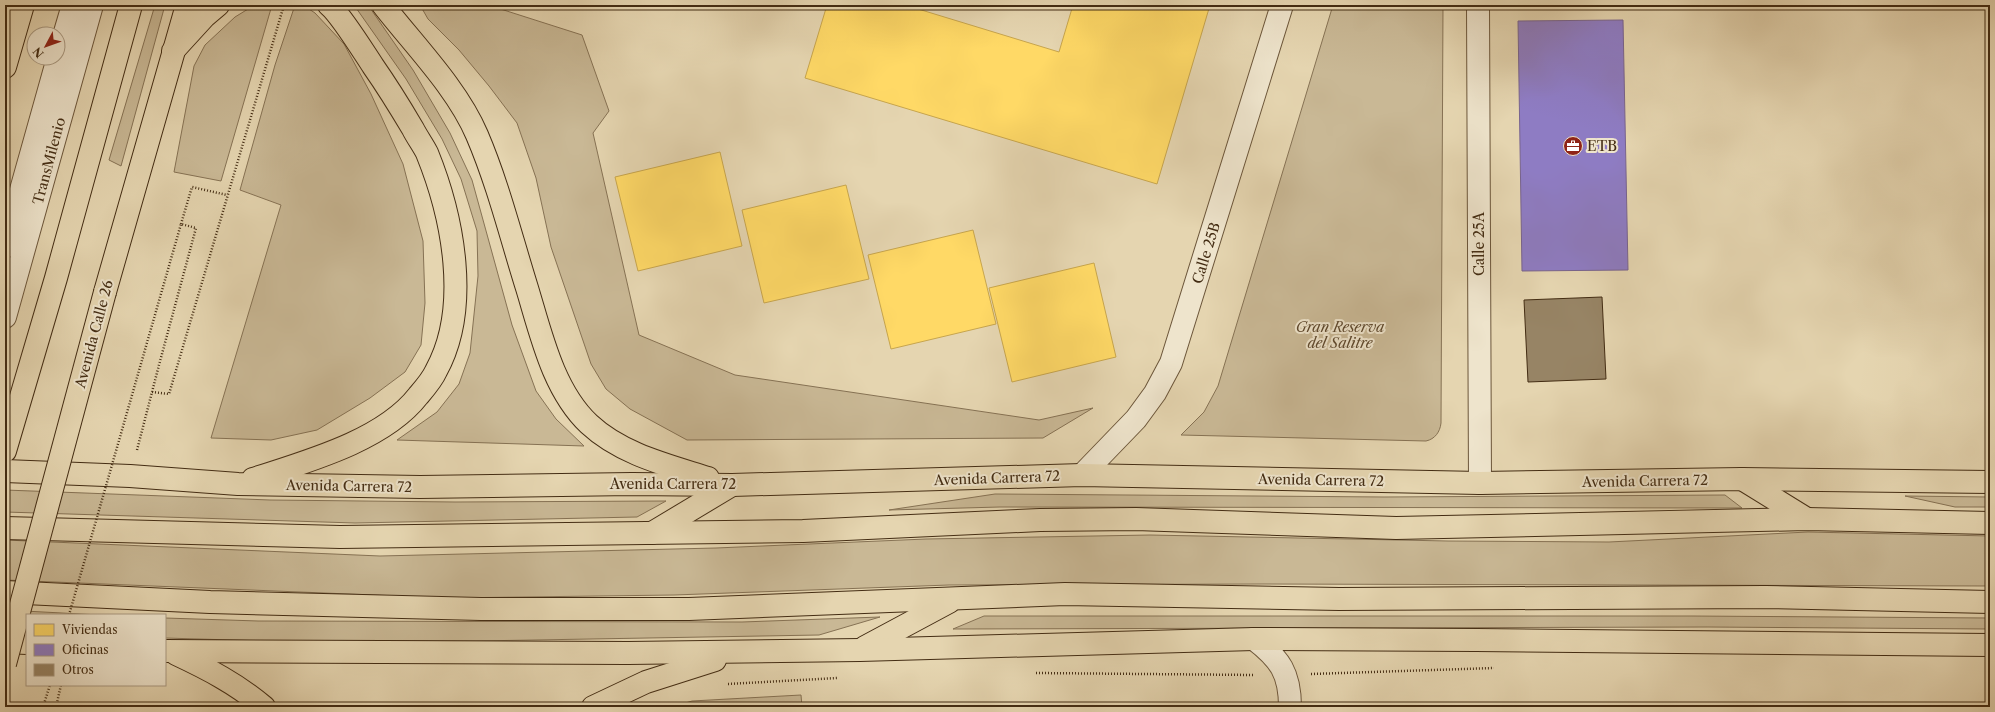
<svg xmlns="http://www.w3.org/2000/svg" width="1995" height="712" viewBox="0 0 1995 712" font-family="'Libre Caslon Text',serif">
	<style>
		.green { fill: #c9b895; stroke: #867254 }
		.homes { fill: #ffd966; stroke: #c7a54d }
		.offices { fill: #8e7cc3; stroke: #78648e }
		.building { fill: #978465; stroke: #432c13 }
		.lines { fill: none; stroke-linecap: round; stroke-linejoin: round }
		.minor-casing { stroke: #6c563a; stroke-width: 24 }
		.major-casing { stroke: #432c13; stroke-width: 24 }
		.highway-casing { stroke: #432c13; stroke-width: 24 }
		.path { stroke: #432c13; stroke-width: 2.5; stroke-dasharray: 1 2; stroke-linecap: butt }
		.minor { stroke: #eee4cc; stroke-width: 22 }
		.major { stroke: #e5d5b0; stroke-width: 22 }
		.highway { stroke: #e5d5b0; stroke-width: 22 }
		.major-bridge-casing { stroke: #432c13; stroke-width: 24; stroke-linecap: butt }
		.path-bridge { stroke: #432c13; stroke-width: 2.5; stroke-dasharray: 1 2; stroke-linecap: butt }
		.major-bridge { stroke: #e5d5b0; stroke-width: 22 }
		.labels { text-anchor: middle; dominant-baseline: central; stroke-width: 4; stroke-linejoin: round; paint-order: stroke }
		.poi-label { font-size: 14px; fill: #432c13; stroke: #eee4cc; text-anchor: start }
		.street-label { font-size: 14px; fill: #432c13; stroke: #eee4cc }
		.park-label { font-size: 14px; font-style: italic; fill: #5e482d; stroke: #eee4cc }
	</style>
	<rect width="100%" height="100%" fill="#e5d5b0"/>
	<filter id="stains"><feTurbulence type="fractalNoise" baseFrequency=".005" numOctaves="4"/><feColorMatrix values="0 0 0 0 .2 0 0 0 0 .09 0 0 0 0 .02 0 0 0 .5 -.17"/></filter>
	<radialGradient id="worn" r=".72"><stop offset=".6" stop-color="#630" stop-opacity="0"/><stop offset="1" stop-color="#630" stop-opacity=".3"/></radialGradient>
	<g class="green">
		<polygon points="155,5 165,5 121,166 109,160"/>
		<polygon points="272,5 221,181 174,172 194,66 205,45 235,17 253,6"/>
		<polygon points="295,5 303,5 315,13 344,44 371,94 403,164 423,241 425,303 421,345 405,372 370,398 317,430 271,440 211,438 281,205 240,190 275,65"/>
		<polygon points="354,5 368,5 413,70 450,133 472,180 512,325 536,391 556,419 584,446 397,440 437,412 459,384 470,353 478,276 477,231 461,179 442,139 406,79"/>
		<polygon points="420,5 488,5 582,35 609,111 593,133 639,335 735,375 1039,420 1093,408 1043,438 687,440 630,409 606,389 591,364 551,247 536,178 517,123 489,86 459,50 428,19"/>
		<path d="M 1333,5 L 1443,5 L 1441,423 C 1440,432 1435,439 1426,441 L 1181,435 L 1204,412 L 1218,386 Z"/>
		<polygon points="1865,5 1990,5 1865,6"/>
		<polygon points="5,490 270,500 455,502 666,501 637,517 355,523 5,512"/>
		<polygon points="995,494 1384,497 1725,495 1742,508 1000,507 889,510"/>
		<polygon points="1905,496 1990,497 1990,507 1955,507"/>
		<polygon points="1808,532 1990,536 1990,586 1262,584 949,585 674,595 447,598 5,580 5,540 380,556 716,548 926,539 1150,535 1448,541 1609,542"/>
		<polygon points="5,610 100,615 27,615 27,631 5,630"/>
		<polygon points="984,616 1691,616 1990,618 1990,629 1708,627 953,629"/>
		<polygon points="880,617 819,635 477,641 266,641 165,638 165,618 258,621 742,622"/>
		<polygon points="801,695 802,707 672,707 692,701"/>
	</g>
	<g class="homes">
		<polygon points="827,5 905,5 1059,52 1073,5 1210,5 1157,184 805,78"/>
		<polygon points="720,152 742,246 638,271 615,177"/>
		<polygon points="846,185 869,279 764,303 742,210"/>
		<polygon points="973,230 996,324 891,349 868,255"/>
		<polygon points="1094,263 1116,357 1012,382 989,288"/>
	</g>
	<polygon class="offices" points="1623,20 1628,270 1522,271 1518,21"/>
	<polygon class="building" points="1602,297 1606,379 1528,382 1524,300"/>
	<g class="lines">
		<defs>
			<g id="minor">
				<polyline points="1478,5 1480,483"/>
				<polyline points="58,56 73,5"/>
				<polyline points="5,247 58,58"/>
				<polyline points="5,317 92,5"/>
				<polyline points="1082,475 1136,419 1155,393 1171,363 1282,5"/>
				<path d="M 1254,639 C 1280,659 1290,673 1290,707"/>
			</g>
			<g id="major">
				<polyline points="5,67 23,5"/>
				<polyline points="105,292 187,5"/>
				<polyline points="5,451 56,278 131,5"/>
			</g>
			<g id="highway">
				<path d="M 383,5 C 414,45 457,88 477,135 C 498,184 511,237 527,288 C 541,334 553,390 589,424 C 621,454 667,465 708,478"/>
				<polyline points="173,51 205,16 218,5"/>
				<polyline points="5,471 130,476 238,484 420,487 632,484 732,485 1082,475 1480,483 1742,479 1990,482"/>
				<path d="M 253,479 C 305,462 383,441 418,396 C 424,389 432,380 436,371 C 471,308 453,217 427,153 C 423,145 417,137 413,129 C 400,107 387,86 373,66 C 363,51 341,15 329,5"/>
				<polyline points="1742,479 1807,519"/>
				<polyline points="5,528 340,537 803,531 1040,520 1136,519 1396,528 1807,519 1990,523"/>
				<polyline points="652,533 732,485"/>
				<polyline points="5,592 210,602 481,609 689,609 1065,594 1339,599 1766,597 1990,602"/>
				<polyline points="5,642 27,643"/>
				<polyline points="865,647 949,602"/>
				<polyline points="165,651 628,653 860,650 1254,639 1476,640 1990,645"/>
				<path d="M 176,654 C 208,669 237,684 264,707"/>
				<polyline points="593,707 646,682 715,660"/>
			</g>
		</defs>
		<use href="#minor" class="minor-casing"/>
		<use href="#major" class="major-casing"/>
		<use href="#highway" class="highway-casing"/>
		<g class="path">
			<polyline points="181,224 192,187 227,195"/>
			<polyline points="152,392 169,394 284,5"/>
			<polyline points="137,450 159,365"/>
			<polyline points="1036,673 1254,675"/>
			<polyline points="1311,674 1494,668"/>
			<polyline points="728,684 837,678"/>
			<polyline points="43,707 50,685"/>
			<polyline points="56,707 61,685"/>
			<polyline points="399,707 414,705 447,707"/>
		</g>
		<use href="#minor" class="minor"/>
		<use href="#major" class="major"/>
		<use href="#highway" class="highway"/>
		<defs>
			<polyline id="major-bridge" points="5,664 105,292"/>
		</defs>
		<use href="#major-bridge" class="major-bridge-casing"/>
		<polyline class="path-bridge" points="69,615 181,224 196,228 159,365"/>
		<use href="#major-bridge" class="major-bridge"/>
	</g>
	<defs>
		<symbol id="office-disc" viewBox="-11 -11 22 22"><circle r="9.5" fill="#8f2418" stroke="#eee4cc"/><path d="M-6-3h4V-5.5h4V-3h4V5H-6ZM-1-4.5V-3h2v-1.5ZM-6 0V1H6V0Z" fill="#fff"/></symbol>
	</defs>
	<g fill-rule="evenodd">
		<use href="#office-disc" x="1562" y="135" width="22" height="22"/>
	</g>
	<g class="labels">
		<g class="poi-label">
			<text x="1587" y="146">ETB</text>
		</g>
		<g class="street-label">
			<text transform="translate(49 161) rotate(-75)">TransMilenio</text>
			<text transform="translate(1479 244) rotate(-90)">Calle 25A</text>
			<text transform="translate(1206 253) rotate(-73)">Calle 25B</text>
			<text transform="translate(94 334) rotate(-75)">Avenida Calle 26</text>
			<text transform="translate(997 478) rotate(-2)">Avenida Carrera 72</text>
			<text transform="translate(1321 480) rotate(1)">Avenida Carrera 72</text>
			<text transform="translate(1645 481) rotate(-1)">Avenida Carrera 72</text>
			<text x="673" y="484">Avenida Carrera 72</text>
			<text transform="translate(349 486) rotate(1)">Avenida Carrera 72</text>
		</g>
		<g class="park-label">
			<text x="1340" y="327">Gran Reserva<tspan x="1340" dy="16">del Salitre</tspan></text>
		</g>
	</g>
	<rect width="1995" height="712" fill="none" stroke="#e5d5b0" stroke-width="20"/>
	<rect x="6" y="6" width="1983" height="700" fill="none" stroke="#432c13" stroke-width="2"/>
	<rect x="10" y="10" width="1975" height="692" fill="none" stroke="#432c13"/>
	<rect x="26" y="614" width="140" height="72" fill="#eee4cc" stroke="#aa9a82"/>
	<rect x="34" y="624" width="20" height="12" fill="#ffd966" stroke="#aa9a82"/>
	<text x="62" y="634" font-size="12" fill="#432c13">Viviendas</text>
	<rect x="34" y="644" width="20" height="12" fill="#8e7cc3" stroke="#aa9a82"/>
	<text x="62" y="654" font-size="12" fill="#432c13">Oficinas</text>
	<rect x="34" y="664" width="20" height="12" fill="#978465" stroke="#aa9a82"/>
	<text x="62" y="674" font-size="12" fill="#432c13">Otros</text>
	<g transform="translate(46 46) rotate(229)"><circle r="19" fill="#eee4cc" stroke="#aa9a82"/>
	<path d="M0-3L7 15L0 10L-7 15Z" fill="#8f2418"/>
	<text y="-6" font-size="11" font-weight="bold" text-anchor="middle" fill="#432c13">N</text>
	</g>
	<rect width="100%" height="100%" filter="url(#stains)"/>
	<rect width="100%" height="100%" fill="url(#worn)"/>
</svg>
